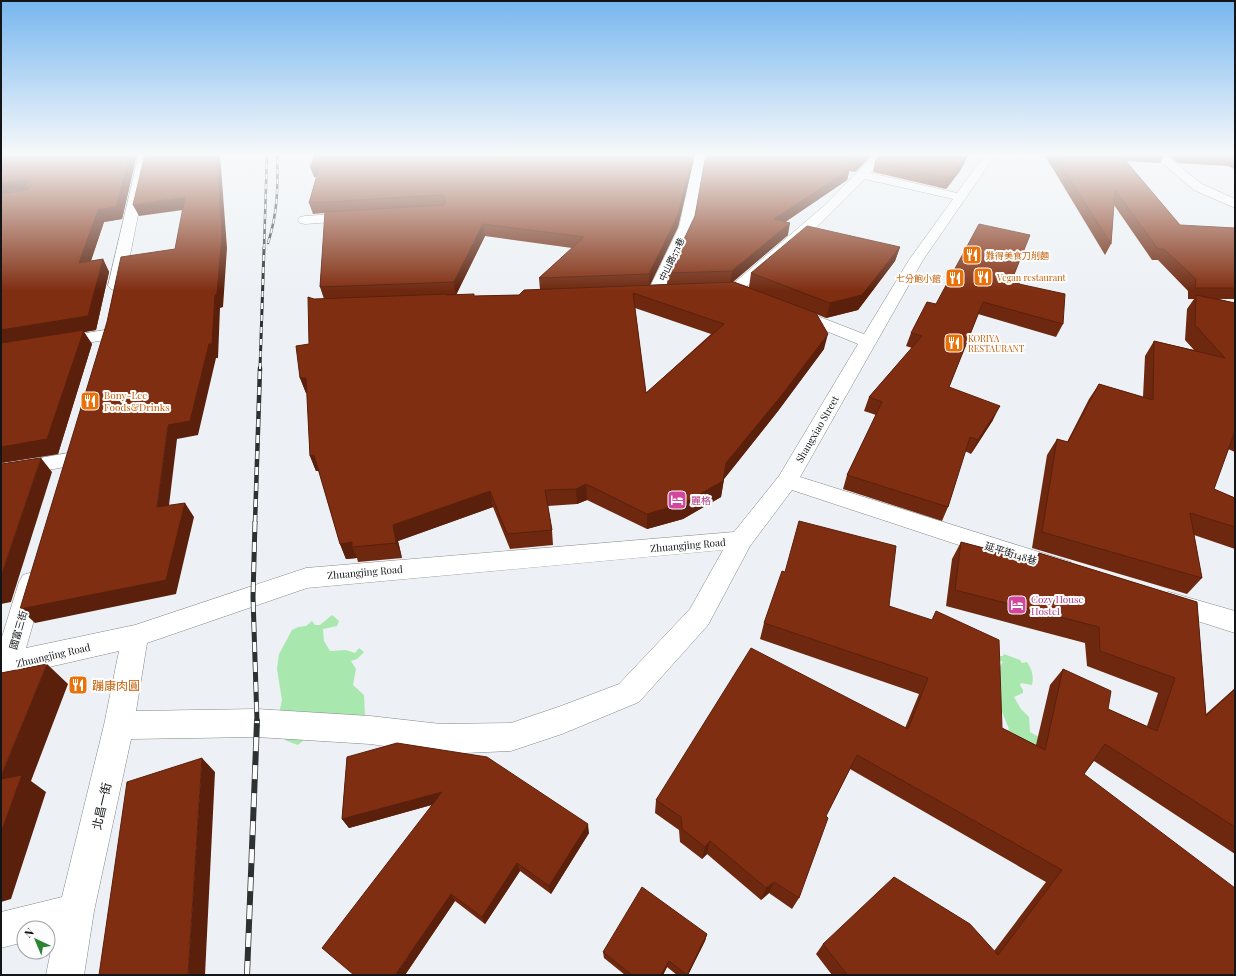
<svg xmlns="http://www.w3.org/2000/svg" width="1236" height="976" viewBox="0 0 1236 976" font-family="'Playfair Display','Noto Sans TC',serif">
	<style>
		.green { fill: #a8e7ae }
		.lines { fill: none; stroke-linecap: round; stroke-linejoin: round }
		.street-casing { stroke: #84878b; stroke-width: 1 }
		.street { fill: #fff; fill-rule: evenodd }
		.rail-far4-casing { stroke: #2e3132; stroke-width: 2.5 }
		.rail-far3-casing { stroke: #2e3132; stroke-width: 3 }
		.rail-far2-casing { stroke: #2e3132; stroke-width: 4.5 }
		.rail-far1-casing { stroke: #2e3132; stroke-width: 5 }
		.rail-casing { stroke: #2e3132; stroke-width: 6 }
		.rail-far4 { stroke: #fdfdfe; stroke-width: 1.5; stroke-dasharray: 5; stroke-linecap: butt }
		.rail-far3 { stroke: #fdfdfe; stroke-width: 2; stroke-dasharray: 6; stroke-linecap: butt }
		.rail-far2 { stroke: #fdfdfe; stroke-width: 3; stroke-dasharray: 8; stroke-linecap: butt }
		.rail-far1 { stroke: #fdfdfe; stroke-width: 3.5; stroke-dasharray: 10; stroke-linecap: butt }
		.rail { stroke: #fdfdfe; stroke-width: 4.5; stroke-dasharray: 14; stroke-linecap: butt }
		.wall { fill: #6e280f; fill-rule: evenodd }
		.shaded-wall { fill: #5a200c }
		.building { fill: #802e11; stroke: #5a200c; fill-rule: evenodd }
		.labels { text-anchor: middle; dominant-baseline: central; stroke-width: 4; stroke-linejoin: round; paint-order: stroke }
		.far-food-label { font-size: 9px; fill: #c56008; stroke: #fdfdfe; text-anchor: start }
		.far-street-label { font-size: 9px; fill: #131516; stroke: #fdfdfe }
		.food-label { font-size: 10px; fill: #c56008; stroke: #fdfdfe; text-anchor: start }
		.street-label { font-size: 10px; fill: #131516; stroke: #fdfdfe }
		.hotel-label { font-size: 10px; fill: #b23c85; stroke: #fdfdfe; text-anchor: start }
		.near-food-label { font-size: 12px; fill: #c56008; stroke: #fdfdfe; text-anchor: start }
		.near-street-label { font-size: 12px; fill: #131516; stroke: #fdfdfe }
	</style>
	<rect width="100%" height="100%" fill="#edf1f5"/>
	<g class="green">
		<polygon points="332,615 339,621 337,626 323,629 324,641 330,651 346,650 355,653 359,648 364,652 357,659 351,661 356,669 353,685 364,695 365,715 353,725 307,737 298,745 287,741 275,732 282,700 277,669 279,654 292,630 298,627 306,626 312,621 315,625 320,625"/>
		<path d="M 1004,654 L 1020,660 L 1022,663 L 1027,662 C 1032,670 1034,676 1032,685 L 1021,683 L 1020,685 L 1023,690 L 1023,693 L 1014,697 L 1021,709 L 1029,717 L 1030,732 L 1039,737 L 1040,744 L 1033,751 L 1002,737 L 1009,729 L 996,697 L 1000,666 L 1003,662 L 998,659 L 998,656 L 1003,656 Z"/>
	</g>
	<g class="lines">
		<defs>
			<g id="street">
				<polygon points="139,154 150,154 124,286 121,289 116,291 111,289 108,286"/>
				<polygon points="695,154 706,154 693,227 663,293 660,296 655,298 650,296 647,293 679,227"/>
				<path d="M 875,154 L 886,154 L 870,173 L 957,193 L 985,154 L 996,154 L 923,260 L 800,477 L 1071,562 L 1074,569 L 1071,576 L 1062,579 L 792,490 L 750,546 L 708,625 L 639,702 L 562,734 L 511,751 L 441,754 L 370,744 L 257,737 L 131,739 L 94,911 L 84,975 L 46,975 L 54,935 L 48,936 L 48,928 L 24,928 L 24,942 L 1,948 L 1,912 L 62,897 L 104,725 L 119,651 L 1,678 L 1,640 L 19,582 L 23,575 L 32,572 L 41,575 L 45,582 L 26,648 L 135,625 L 306,568 L 734,532 L 779,476 L 858,344 L 787,315 L 785,312 L 787,309 L 793,307 L 799,309 L 864,334 L 909,260 L 953,199 L 865,179 L 816,228 L 740,292 L 735,294 L 730,292 L 727,289 L 825,205 ZM 723,550 L 690,609 L 619,684 L 561,706 L 511,723 L 441,724 L 370,716 L 257,709 L 136,711 L 147,643 L 307,588 Z"/>
				<polygon points="1152,154 1164,154 1202,184 1235,199 1235,208 1194,190"/>
				<polygon points="354,213 359,214 361,217 359,220 305,224 300,223 298,220 300,217 305,216"/>
				<polygon points="105,330 111,331 113,335 111,339 1,357 1,347"/>
				<polygon points="68,453 75,455 79,460 75,465 1,479 1,465"/>
				<polygon points="1169,592 1235,611 1235,633 1160,609 1156,602 1160,595"/>
			</g>
		</defs>
		<use href="#street" class="street-casing"/>
		<use href="#street" class="street"/>
		<defs>
			<g id="rail-far4">
				<path d="M 268,243 C 278,212 278,186 277,154"/>
				<polyline points="264,249 267,154"/>
			</g>
			<polyline id="rail-far3" points="260,369 264,248"/>
			<polyline id="rail-far2" points="255,523 260,368"/>
			<polyline id="rail-far1" points="255,522 253,597 257,722"/>
			<polyline id="rail" points="247,975 257,721"/>
		</defs>
		<use href="#rail-far4" class="rail-far4-casing"/>
		<use href="#rail-far3" class="rail-far3-casing"/>
		<use href="#rail-far2" class="rail-far2-casing"/>
		<use href="#rail-far1" class="rail-far1-casing"/>
		<use href="#rail" class="rail-casing"/>
		<use href="#rail-far4" class="rail-far4"/>
		<use href="#rail-far3" class="rail-far3"/>
		<use href="#rail-far2" class="rail-far2"/>
		<use href="#rail-far1" class="rail-far1"/>
		<use href="#rail" class="rail"/>
	</g>
	<g class="wall">
		<polygon points="1,154 137,154 122,219 104,222 91,261 103,259 109,272 96,330 84,332 92,344 58,454 1,463"/>
		<path d="M 315,154 L 695,154 L 678,227 L 650,285 L 667,284 L 668,273 L 695,216 L 707,154 L 873,154 L 855,172 L 849,171 L 847,180 L 785,222 L 788,235 L 733,282 L 749,287 L 751,273 L 900,247 L 895,261 L 858,310 L 826,318 L 816,314 L 824,349 L 778,411 L 724,479 L 721,497 L 683,519 L 647,529 L 587,500 L 577,504 L 548,506 L 552,530 L 553,545 L 510,549 L 493,507 L 398,541 L 402,558 L 358,562 L 357,558 L 346,559 L 340,544 L 319,471 L 316,471 L 310,456 L 307,393 L 306,393 L 300,378 L 309,344 L 314,299 L 324,299 L 320,287 L 325,213 L 313,214 L 309,203 L 316,177 L 314,177 ZM 485,236 L 572,248 L 539,278 L 540,290 L 519,295 L 474,296 L 456,295 ZM 635,308 L 711,334 L 646,393 Z"/>
		<polygon points="881,154 969,154 960,171 946,189 873,172 875,161"/>
		<polygon points="1044,154 1164,154 1160,163 1126,161 1180,225 1235,228 1235,299 1219,299 1235,303 1235,452 1228,449 1214,489 1235,498 1235,549 1194,535 1202,578 1187,594 1032,548 1047,455 1057,439 1067,442 1089,399 1099,384 1143,397 1145,356 1154,341 1194,350 1185,340 1187,309 1194,299 1188,299 1188,291 1158,260 1152,260 1114,205 1111,244 1105,255"/>
		<polygon points="1166,154 1235,154 1235,170 1229,166 1178,163"/>
		<polygon points="1013,277 1019,284 1063,324 1056,337 978,314 949,387 993,420 971,454 965,451 948,507 942,521 843,489 847,475 876,415 864,411 869,397 912,348 906,346 911,333 936,304"/>
		<polygon points="961,542 1034,561 1039,553 1197,602 1206,714 1235,688 1235,854 1094,761 1084,774 1235,975 832,975 816,954 823,944 994,951 1046,882 850,769 826,816 799,898 792,909 769,893 761,900 707,854 702,859 680,842 679,830 655,813 656,800 905,728 919,694 760,639 764,623 889,606 1002,728 1036,745 1050,685 1063,669 1108,709 1147,726 1158,693 1087,666 1085,643 946,606 952,559"/>
		<polygon points="347,757 589,833 551,894 520,871 485,924 455,901 405,975 431,805 349,828 342,819"/>
		<polygon points="707,934 705,941 688,975 677,975 667,967 663,975 625,975 604,958 603,952"/>
	</g>
	<g class="shaded-wall">
		<polygon points="130,154 137,154 122,219 104,222 86,275 79,263 98,210"/>
		<polygon points="217,154 220,154 227,248 223,307 220,308 218,358 216,358 198,435 177,439 167,522 157,507 168,425 215,295"/>
		<polygon points="693,154 695,154 678,227 649,287 649,274"/>
		<polygon points="865,154 873,154 855,172 857,162"/>
		<polygon points="967,154 969,154 960,171 946,189 949,178"/>
		<polygon points="320,165 323,176 314,177 310,167"/>
		<polygon points="850,169 847,180 772,231 774,219"/>
		<polygon points="24,180 30,192 1,195 1,183"/>
		<polygon points="185,197 190,209 139,216 133,205"/>
		<polygon points="790,223 788,235 730,284 732,271"/>
		<polygon points="483,224 485,236 456,295 454,282"/>
		<polygon points="900,247 895,261 858,310 826,318 830,303"/>
		<polygon points="103,259 109,272 96,330 84,332 92,344 58,454 1,463 1,330"/>
		<polygon points="828,334 824,349 778,411 724,479 721,497 683,519 647,529 647,514 726,463"/>
		<polygon points="300,378 306,378 312,393 306,393"/>
		<polygon points="1000,406 993,420 971,454 978,440"/>
		<polygon points="314,455 320,470 316,471 310,456"/>
		<polygon points="41,458 52,472 11,602 1,604 1,576"/>
		<polygon points="586,484 587,500 577,504 576,489"/>
		<polygon points="490,491 493,507 398,541 402,558 396,543 393,525"/>
		<polygon points="185,503 194,517 176,594 35,623 20,609"/>
		<polygon points="352,542 352,547 357,558 346,559 340,544"/>
		<polygon points="47,664 68,684 31,781 46,792 11,899 1,902 1,776"/>
		<polygon points="202,758 215,772 205,975 188,975"/>
		<polygon points="442,792 446,801 349,828 342,819"/>
		<polygon points="588,824 589,833 551,894 549,886"/>
		<polygon points="710,841 707,854 702,859 705,847"/>
		<polygon points="517,863 520,871 485,924 482,917"/>
		<polygon points="774,882 769,893 761,900 766,888"/>
		<polygon points="451,894 455,901 405,975 395,975"/>
		<polygon points="707,934 705,941 688,975 687,975"/>
		<polygon points="669,961 667,967 663,975 661,975"/>
	</g>
	<g class="building">
		<polygon points="1,154 130,154 116,207 98,210 79,263 103,259 88,316 1,330 1,194 28,190 31,185 28,181 24,180 1,183"/>
		<polygon points="145,154 217,154 222,235 217,294 215,295 212,344 209,344 190,421 168,425 157,507 185,503 166,580 20,609 107,322 121,257 175,249 185,197 133,205"/>
		<polygon points="315,154 693,154 678,215 649,274 539,278 584,237 483,224 454,282 320,287 325,212 444,205 446,200 444,196 439,195 309,203 320,165 310,167"/>
		<polygon points="706,154 865,154 857,162 848,160 850,169 774,219 790,223 732,271 668,273 695,216"/>
		<polygon points="881,154 967,154 964,160 949,178 875,161"/>
		<polygon points="1054,154 1120,154 1180,225 1235,228 1235,288 1195,288 1196,279 1164,249 1158,249 1115,190 1111,244"/>
		<polygon points="1188,154 1235,154 1235,157 1234,156"/>
		<polygon points="979,224 1030,235 1013,277 1021,279 1019,284 1065,294 1063,324 983,302 949,387 1000,406 978,440 970,437 948,507 847,475 882,402 869,397 922,336 911,333 927,302 936,304"/>
		<polygon points="807,226 900,247 862,295 830,303 751,273"/>
		<path d="M 734,282 L 816,313 L 828,334 L 781,396 L 726,463 L 723,481 L 684,503 L 647,514 L 586,484 L 576,489 L 545,490 L 552,530 L 507,534 L 490,491 L 393,525 L 396,543 L 352,547 L 352,542 L 340,544 L 314,455 L 310,456 L 306,378 L 300,378 L 296,346 L 309,344 L 308,297 L 314,299 L 447,294 L 447,295 L 474,294 L 474,296 L 519,295 L 524,290 ZM 633,293 L 724,324 L 646,393 Z"/>
		<polygon points="1196,295 1235,303 1235,431 1214,489 1235,498 1235,527 1190,513 1202,578 1042,532 1057,439 1068,442 1099,384 1153,400 1154,341 1225,358 1195,325"/>
		<polygon points="84,330 47,439 1,447 1,343"/>
		<polygon points="41,458 1,576 1,464"/>
		<polygon points="799,521 896,546 889,606 932,620 936,611 999,640 1002,728 1045,750 1063,669 1111,691 1108,709 1157,731 1175,678 1100,651 1099,627 955,590 961,542 1037,562 1039,553 1197,602 1206,716 1235,689 1235,827 1105,744 1084,774 1235,888 1235,975 843,975 846,973 823,944 894,877 970,924 998,955 1062,870 857,755 826,816 828,818 799,898 774,882 766,888 710,841 705,847 682,829 681,817 656,800 751,648 908,729 928,678 764,623 782,571 785,572"/>
		<polygon points="47,664 1,776 1,673"/>
		<polygon points="397,743 487,757 588,824 549,886 517,863 482,917 451,894 395,975 354,975 322,948 442,792 342,819 347,757"/>
		<polygon points="202,758 188,975 99,975 127,782"/>
		<polygon points="22,775 1,833 1,779"/>
		<polygon points="642,887 707,934 687,975 669,961 661,975 632,975 603,952"/>
	</g>
	<linearGradient id="sky" x2="0" y2="1"><stop stop-color="#76b6ef"/><stop offset="0.53" stop-color="#f7f9fa"/><stop offset="1" stop-color="#f7f9fa" stop-opacity="0"/></linearGradient>
	<rect width="1236" height="291" fill="url(#sky)"/>
	<defs>
		<symbol id="restaurant-square" viewBox="-11 -11 22 22"><rect x="-9" y="-9" width="18" height="18" rx="4" fill="#e8710a" stroke="#fdfdfe"/><path d="M-5-6h1v4h1v-4h1v4h1v-4h1v5L-1.5 .5V6h-2V.5L-5-1ZM5-6V6H3V1.5H1.5Q1.5-4 5-6Z" fill="#fff"/></symbol>
		<symbol id="hotel-square" viewBox="-11 -11 22 22"><rect x="-9" y="-9" width="18" height="18" rx="4" fill="#d1479c" stroke="#fdfdfe"/><path d="M-6-4.5h1.5V1H6V5H4.5V3h-9V5H-6ZM-4 0a1.8 1.8 0 1 1 3.6 0ZM.5 0V-2.5h3Q6-2.5 6 0Z" fill="#fff"/></symbol>
	</defs>
	<g fill-rule="evenodd">
		<use href="#restaurant-square" x="961" y="244" width="22" height="22"/>
		<use href="#restaurant-square" x="972" y="266" width="22" height="22"/>
		<use href="#restaurant-square" x="944" y="267" width="22" height="22"/>
		<use href="#restaurant-square" x="943" y="332" width="22" height="22"/>
		<use href="#restaurant-square" x="79" y="390" width="22" height="22"/>
		<use href="#hotel-square" x="666" y="489" width="22" height="22"/>
		<use href="#hotel-square" x="1006" y="594" width="22" height="22"/>
		<use href="#restaurant-square" x="67" y="674" width="22" height="22"/>
	</g>
	<g class="labels">
		<g class="far-food-label">
			<text x="986" y="255">難得美食刀削麵</text>
			<text x="997" y="277">Vegan restaurant</text>
			<text x="941" y="278" text-anchor="end">七分飽小館</text>
			<text x="968" y="338">KORIYA<tspan x="968" dy="10">RESTAURANT</tspan></text>
		</g>
		<g class="far-street-label">
			<text transform="translate(671 259) rotate(-65)">中山路571巷</text>
		</g>
		<g class="food-label">
			<text x="104" y="395">Bony-Lee<tspan x="104" dy="12">Foods&amp;Drinks</tspan></text>
		</g>
		<g class="street-label">
			<text transform="translate(817 429) rotate(-60)">Shangxiao Street</text>
			<text transform="translate(688 545) rotate(-5)">Zhuangjing Road</text>
			<text transform="translate(1011 553) rotate(17)">延平街148巷</text>
			<text transform="translate(365 572) rotate(-5)">Zhuangjing Road</text>
			<text transform="translate(18 630) rotate(-74)">國富三街</text>
			<text transform="translate(53 655) rotate(-13)">Zhuangjing Road</text>
		</g>
		<g class="hotel-label">
			<text x="691" y="500">麗格</text>
			<text x="1031" y="599">Cozy House<tspan x="1031" dy="12">Hostel</tspan></text>
		</g>
		<g class="near-food-label">
			<text x="92" y="685">蹦康肉圓</text>
		</g>
		<g class="near-street-label">
			<text transform="translate(101 806) rotate(-77)">北昌一街</text>
		</g>
	</g>
	<rect width="1236" height="976" fill="none" stroke="#131516" stroke-width="4"/>
	<g transform="translate(36 940) rotate(316)"><circle r="19" fill="#fdfdfe" stroke="#9fa0a1"/>
	<path d="M0-3L7 15L0 10L-7 15Z" fill="#2c8332"/>
	<text y="-6" font-size="11" font-weight="bold" text-anchor="middle" fill="#131516">N</text>
	</g>
</svg>
